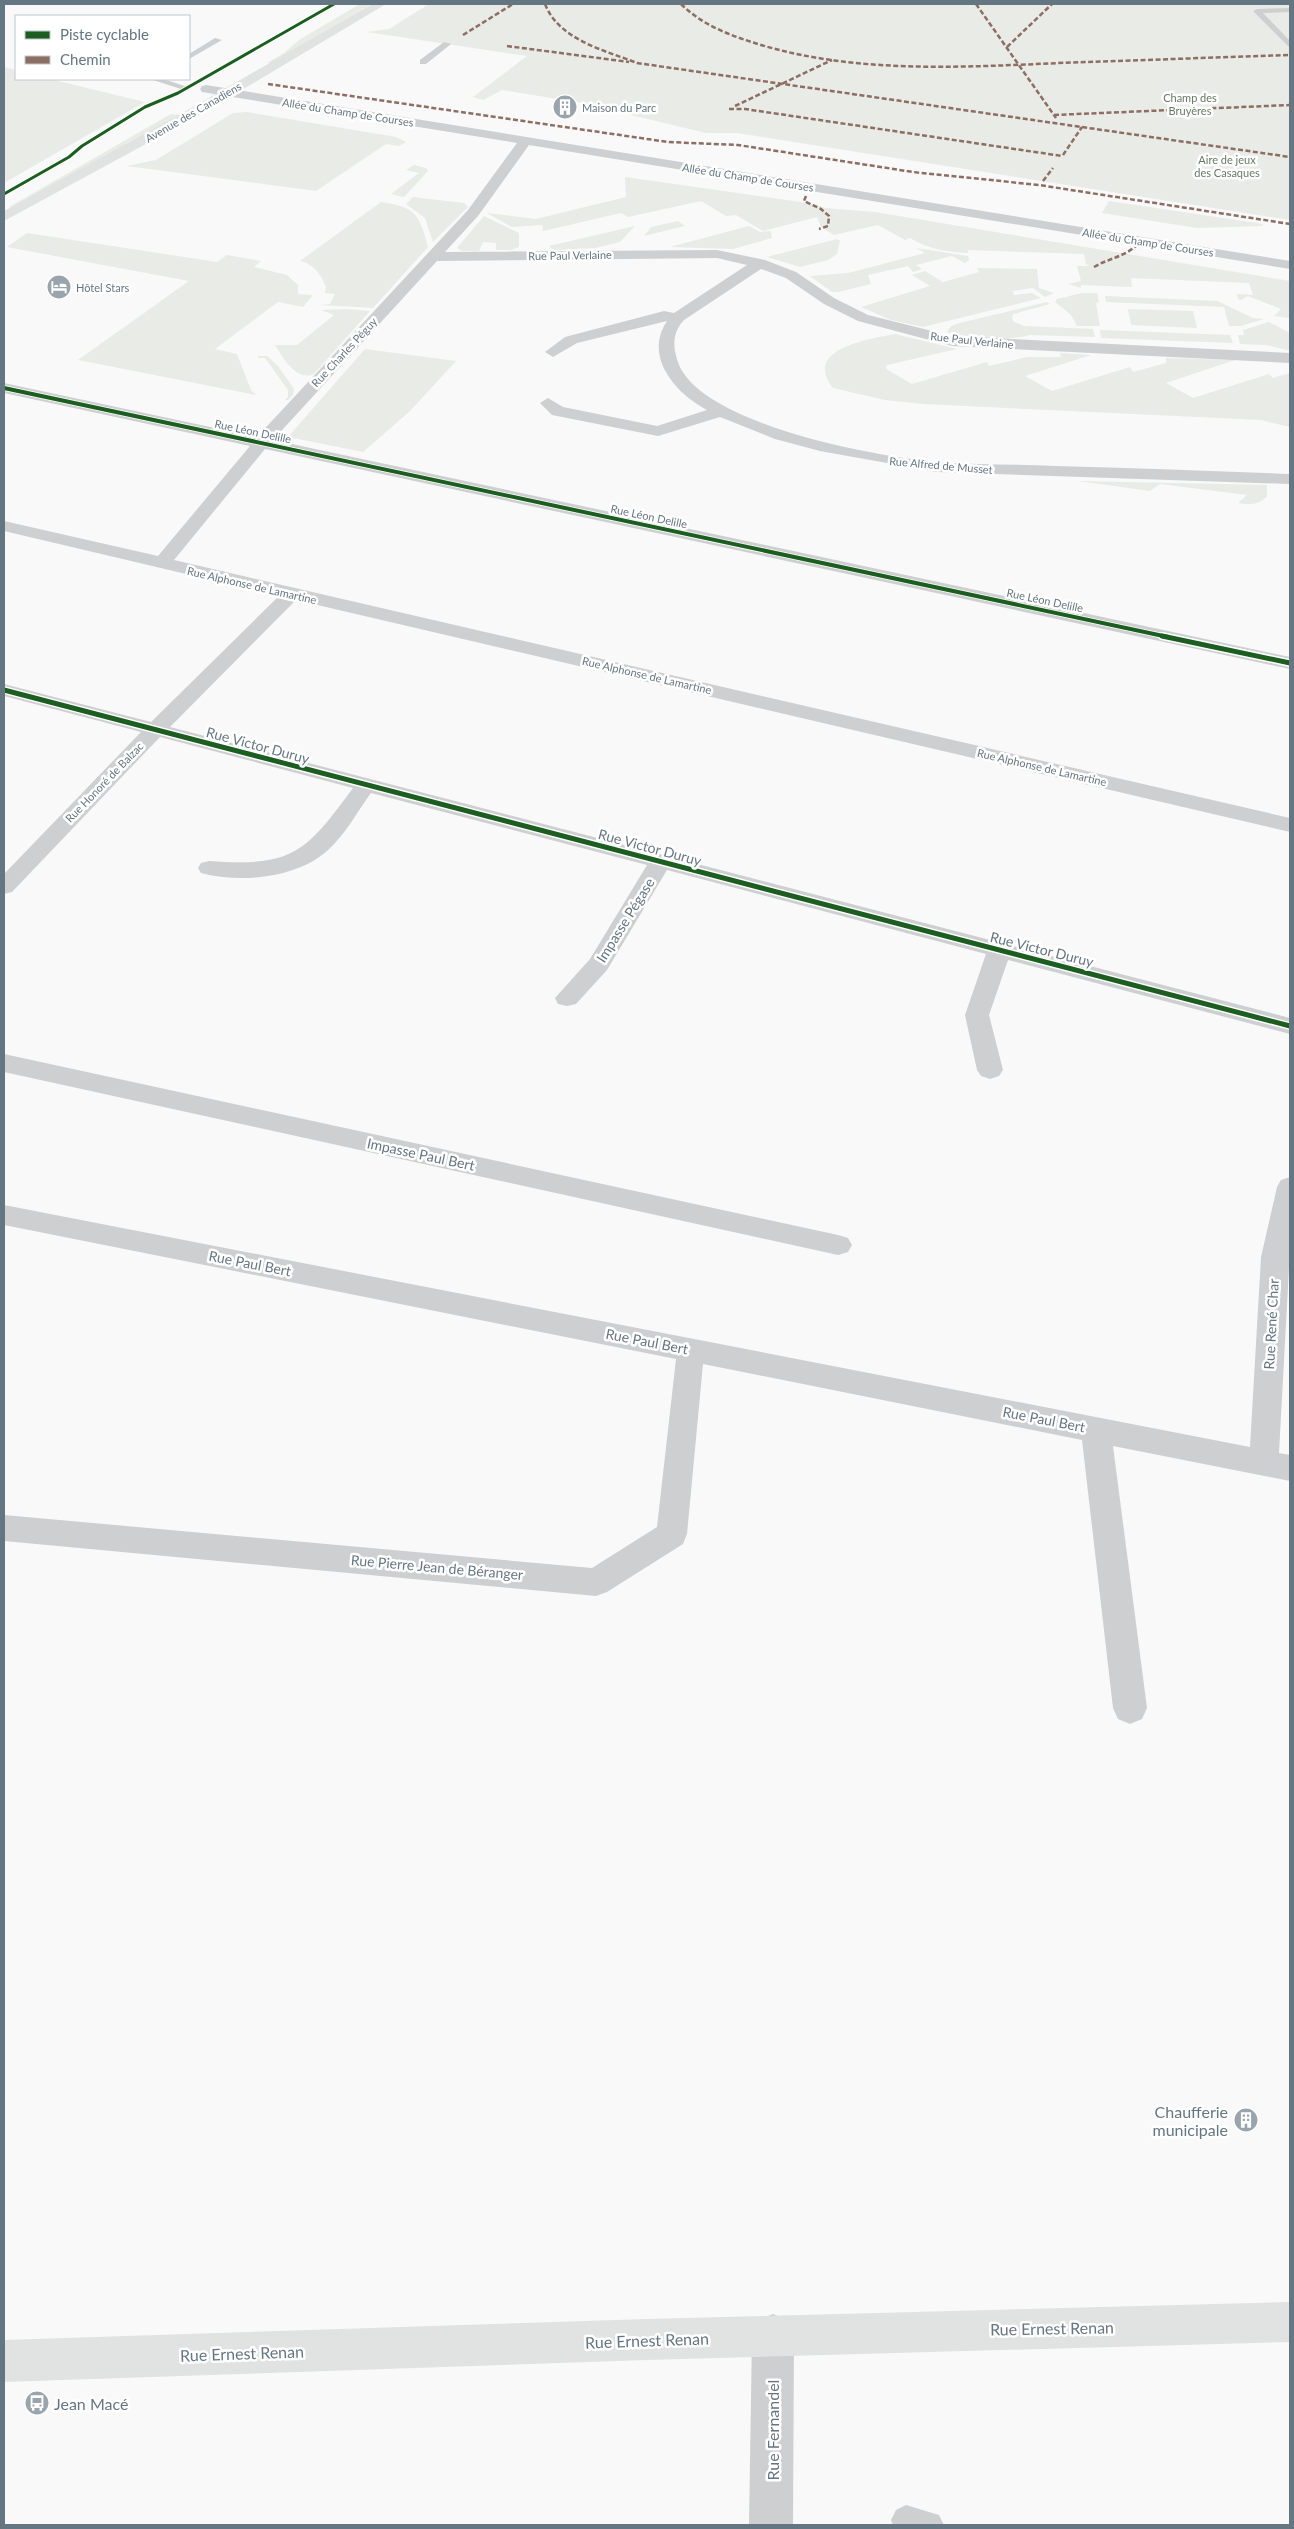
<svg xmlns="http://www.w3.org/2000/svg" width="1294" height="2529" viewBox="0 0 1294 2529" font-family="Lato,sans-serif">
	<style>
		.green { fill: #e8ebe6 }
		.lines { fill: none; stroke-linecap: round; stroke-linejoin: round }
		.lane { fill: #cecfd0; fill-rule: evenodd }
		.street { fill: #cecfd0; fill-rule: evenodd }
		.secondary { fill: #e1e2e2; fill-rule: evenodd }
		.quiet { stroke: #8d6e63; stroke-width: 2.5; stroke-dasharray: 5 2.5; stroke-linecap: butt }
		.cycleway-far2-casing { stroke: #fff; stroke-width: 4.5 }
		.cycleway-far1-casing { stroke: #fff; stroke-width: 5.5 }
		.cycleway-casing { stroke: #fff; stroke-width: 8 }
		.cycleway-far2 { stroke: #1b5e20; stroke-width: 3 }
		.cycleway-far1 { stroke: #1b5e20; stroke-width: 4 }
		.cycleway { stroke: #1b5e20; stroke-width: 5 }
		.labels { text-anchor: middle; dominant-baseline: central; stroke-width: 5; stroke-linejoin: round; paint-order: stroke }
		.far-park-label { font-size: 11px; fill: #687a64; stroke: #fff }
		.far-poi-label { font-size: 11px; fill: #657683; stroke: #fff; text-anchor: start }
		.far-street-label { font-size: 11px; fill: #657683; stroke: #fff }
		.street-label { font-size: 14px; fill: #657683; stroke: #fff }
		.near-poi-label { font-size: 16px; fill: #657683; stroke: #fff; text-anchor: end }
		.near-street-label { font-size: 16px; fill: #657683; stroke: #fff }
	</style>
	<rect width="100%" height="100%" fill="#f9f9f9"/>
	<g class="green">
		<polygon points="360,4 371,4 271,63 267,63 284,53 299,40"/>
		<polygon points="429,4 1290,4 1290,220 737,133 706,133 577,102 502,90 483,100 473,97 527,56 367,32 389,29"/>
		<polygon points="4,67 16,70 16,79 50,79 145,102 4,183"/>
		<polygon points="247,112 396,137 406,142 399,146 386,144 316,191 127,166 156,160 233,113"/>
		<polygon points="171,114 180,115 13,208 9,207"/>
		<polygon points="414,165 426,168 428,171 404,197 391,194 419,173 406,170"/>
		<path d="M 625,177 L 814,204 L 825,208 L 875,212 L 1290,281 L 1290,318 L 1274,316 L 1281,309 L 1248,296 L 1241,300 L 1238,299 L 1237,294 L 1253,295 L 1249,283 L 1131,278 L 1132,287 L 1081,285 L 1081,288 L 1068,284 L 1081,281 L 1077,266 L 1090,266 L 1086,264 L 1084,254 L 968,250 L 968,253 C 947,252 928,249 910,238 L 905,240 L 878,225 L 834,235 L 821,227 L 817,217 L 763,231 L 736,215 L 726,216 L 701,201 L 628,217 L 621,213 L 543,231 L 542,225 L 512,227 L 487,213 L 536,219 L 626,197 Z"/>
		<polygon points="413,197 464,203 468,207 433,242 425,218 406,204"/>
		<polygon points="1109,201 1263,224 1262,226 1197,228 1102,213"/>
		<path d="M 381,202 C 416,207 419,214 428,247 L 373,308 L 320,305 L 330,304 L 335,294 L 325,293 L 326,288 C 323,276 313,263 300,261 Z"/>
		<polygon points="484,216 519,233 519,247 511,250 496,250 496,243 483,242 479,251 462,251 457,248"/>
		<polygon points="678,221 685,226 644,236 651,227"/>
		<polygon points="635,226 620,242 595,248 553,250 549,246"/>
		<polygon points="749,226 760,232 771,231 772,238 733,249 670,247"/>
		<polygon points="27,233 217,262 227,255 261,261 254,267 287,275 298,285 298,294 313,295 303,307 278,302 215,349 237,354 251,390 256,395 78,360 189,281 7,247"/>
		<polygon points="837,239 840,241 837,254 828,260 800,267 767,257"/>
		<polygon points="916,248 968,256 969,260 965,263 952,256 916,265 922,269 913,272 908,266 868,275 871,284 838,292 832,292 810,276 848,273 925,253"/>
		<polygon points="977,268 1037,269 1039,288 1054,293 1045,297 1033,288 1013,291 1014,295 1032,293 1041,298 923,327 891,320 861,307 930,286 912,275 925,271 943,282 979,272"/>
		<polygon points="1082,293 1097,293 1099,302 1096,303 1100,326 1077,326 1071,315 1055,302 1057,299"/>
		<polygon points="1105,296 1217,301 1253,318 1264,319 1241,326 1229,326 1224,307 1106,302"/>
		<path d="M 1047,302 L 1050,304 L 1013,314 L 1012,318 L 1014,322 L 1024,326 L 1093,329 L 1095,337 L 1030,335 C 1013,340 963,342 947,332 L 951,326 L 960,323 Z"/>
		<path d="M 348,309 L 370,311 L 314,374 C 296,382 283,357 275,345 L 297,345 L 334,315 L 321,310 Z"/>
		<polygon points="1128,309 1193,311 1197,328 1131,325"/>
		<polygon points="1269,322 1290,333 1290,351 1267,345 1240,344 1238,335 1244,335 1243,330"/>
		<polygon points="1100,330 1230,335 1233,343 1101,338"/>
		<path d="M 895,334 L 957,349 L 887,365 L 886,369 L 912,384 L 987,362 L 989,366 L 1027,357 L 1061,357 L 1060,353 L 1091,355 L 1025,376 L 1052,391 L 1130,367 L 1133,372 L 1166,363 L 1166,358 L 1235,360 L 1166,383 L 1193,398 L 1269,374 L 1273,378 L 1290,373 L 1290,427 L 1261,420 L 923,404 L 885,400 L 833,388 C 802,349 869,339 895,334 Z"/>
		<polygon points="365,349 456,361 410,411 363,452 288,437"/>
		<polygon points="258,356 267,356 278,366 294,389 293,395 288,400 285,400 288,397 288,390 265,358 258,358"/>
		<path d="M 1078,481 L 1267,485 L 1267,496 C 1260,505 1249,505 1238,503 L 1247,495 L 1160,484 L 1150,491 Z"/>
	</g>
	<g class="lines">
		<g class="lane">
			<polygon points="1290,8 1290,12 1263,13 1290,41 1290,48 1253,11 1257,9"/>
			<polygon points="215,38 222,40 189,59 189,54"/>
			<polygon points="444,42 451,44 426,64 420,64 420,60"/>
			<polygon points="150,79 163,79 191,88 187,91"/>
			<polygon points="906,2505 939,2515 944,2525 893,2525 891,2520 896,2510"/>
		</g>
		<g class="street">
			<path d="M 206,85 L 1290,261 L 1290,269 L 529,145 L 478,216 L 445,252 L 717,250 L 765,260 L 796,272 L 834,298 L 868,315 L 952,336 L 1290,353 L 1290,363 L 952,346 L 858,321 L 824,304 L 786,278 L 761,269 L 684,320 C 671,334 673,349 679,365 C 705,425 877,457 938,462 C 977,465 1016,464 1055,466 C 1133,468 1212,471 1290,474 L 1290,484 L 937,472 L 820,451 L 775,439 L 720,417 L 658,436 L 552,415 L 540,403 L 548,398 L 563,407 L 657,426 L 707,410 C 676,394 643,357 667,321 L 577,343 L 553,357 L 545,352 L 565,337 L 664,311 L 674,313 L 747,265 L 717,258 L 437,261 L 273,440 L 1290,657 L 1290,669 L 265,449 L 174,560 L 1290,818 L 1290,832 L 296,600 L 170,727 L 1290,1018 L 1290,1034 L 1008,960 L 989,1015 L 1003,1070 L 999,1076 L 990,1079 L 981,1076 L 977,1070 L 965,1015 L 986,954 L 667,870 L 607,970 L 576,1004 L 567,1006 L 558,1004 L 555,998 L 590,959 L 647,865 L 371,793 C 357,812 345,835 327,851 C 295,879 240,883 201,873 L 198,868 L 201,863 L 209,861 C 293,867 305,853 353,788 L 160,737 L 12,892 L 4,894 L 4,874 L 141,732 L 4,696 L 4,684 L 151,722 L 279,596 L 4,531 L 4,521 L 158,556 L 250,446 L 4,393 L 4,383 L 257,437 L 468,210 L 517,143 L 202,92 L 200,89 L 202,86 Z"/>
			<polygon points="4,1054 838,1235 848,1238 852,1245 848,1252 838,1255 4,1072"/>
			<polygon points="1290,1177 1290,1250 1279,1453 1290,1455 1290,1481 1113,1446 1147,1708 1142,1719 1130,1724 1118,1719 1113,1708 1082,1440 703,1364 687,1534 683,1544 607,1592 596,1596 4,1541 4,1515 592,1568 657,1527 676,1359 4,1225 4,1205 1250,1447 1261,1257 1277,1187 1281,1180"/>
			<polygon points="773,2314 788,2320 794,2335 793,2525 749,2525 752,2335 758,2320"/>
		</g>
		<g class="secondary">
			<polygon points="372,4 386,4 205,112 4,221 4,211 195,106"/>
			<polygon points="1290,2302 1290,2342 647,2360 4,2382 4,2340 647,2319"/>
		</g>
		<g class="quiet">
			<path d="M 545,4 C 559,40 604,50 637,63 L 1290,157"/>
			<path d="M 681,4 C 703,26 732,36 761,45 C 866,76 977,66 1085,62 C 1153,60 1222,57 1290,55"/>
			<polyline points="976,4 1056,118"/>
			<polyline points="463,35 513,4"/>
			<polyline points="507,46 629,62"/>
			<polyline points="1007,47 1052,4"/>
			<polyline points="268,84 668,142 738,145 913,172 1039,185 1290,224"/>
			<polyline points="735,106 832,60"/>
			<polyline points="729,109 745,109 1062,156"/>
			<polyline points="1054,115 1290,105"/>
			<polyline points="1063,155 1082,127"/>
			<polyline points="1043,181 1053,168"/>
			<polyline points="806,196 804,201 821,209 829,216 828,226 819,229"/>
			<path d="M 1094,267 C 1109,258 1125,257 1138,244"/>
		</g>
		<defs>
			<polyline id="cycleway-far2" points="4,194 69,157 82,146 145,107 178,93 334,4"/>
			<polyline id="cycleway-far1" points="4,388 1168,637"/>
			<g id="cycleway">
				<polyline points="1162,636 1290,663"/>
				<polyline points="4,690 1290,1026"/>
			</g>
		</defs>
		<use href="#cycleway-far2" class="cycleway-far2-casing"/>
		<use href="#cycleway-far1" class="cycleway-far1-casing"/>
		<use href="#cycleway" class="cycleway-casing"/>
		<use href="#cycleway-far2" class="cycleway-far2"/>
		<use href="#cycleway-far1" class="cycleway-far1"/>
		<use href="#cycleway" class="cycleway"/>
	</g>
	<defs>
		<symbol id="building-disc" viewBox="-11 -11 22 22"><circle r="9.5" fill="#99a4ac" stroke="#fff"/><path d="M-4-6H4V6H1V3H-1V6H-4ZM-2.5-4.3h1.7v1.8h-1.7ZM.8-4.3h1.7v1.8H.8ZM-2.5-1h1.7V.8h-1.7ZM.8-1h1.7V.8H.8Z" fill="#fff"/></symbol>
		<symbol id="hotel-disc" viewBox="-11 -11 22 22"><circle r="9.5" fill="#99a4ac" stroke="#fff"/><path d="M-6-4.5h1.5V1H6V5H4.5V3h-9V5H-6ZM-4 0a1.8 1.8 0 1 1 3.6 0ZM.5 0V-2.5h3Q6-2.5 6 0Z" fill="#fff"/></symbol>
		<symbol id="bus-disc" viewBox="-11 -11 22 22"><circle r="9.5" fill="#99a4ac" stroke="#fff"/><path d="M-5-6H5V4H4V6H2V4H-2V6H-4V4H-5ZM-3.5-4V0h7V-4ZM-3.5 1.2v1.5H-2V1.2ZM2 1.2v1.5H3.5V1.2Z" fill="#fff"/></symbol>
	</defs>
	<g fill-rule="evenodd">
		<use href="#building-disc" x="551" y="93" width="28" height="28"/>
		<use href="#hotel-disc" x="45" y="273" width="28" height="28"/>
		<use href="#building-disc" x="1232" y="2106" width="28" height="28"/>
		<use href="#bus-disc" x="23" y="2389" width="28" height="28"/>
	</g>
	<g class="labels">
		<g class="far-park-label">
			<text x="1190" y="97">Champ des<tspan x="1190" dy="13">Bruyères</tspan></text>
			<text x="1227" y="159">Aire de jeux<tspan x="1227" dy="13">des Casaques</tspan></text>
		</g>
		<g class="far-poi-label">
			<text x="582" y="107">Maison du Parc</text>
			<text x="76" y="287">Hôtel Stars</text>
		</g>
		<g class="far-street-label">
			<text transform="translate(193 112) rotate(-30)">Avenue des Canadiens</text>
			<text transform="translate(348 112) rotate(9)">Allée du Champ de Courses</text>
			<text transform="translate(748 177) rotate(9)">Allée du Champ de Courses</text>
			<text transform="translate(1148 242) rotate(9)">Allée du Champ de Courses</text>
			<text transform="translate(570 255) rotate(-1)">Rue Paul Verlaine</text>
			<text transform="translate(972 340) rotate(6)">Rue Paul Verlaine</text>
			<text transform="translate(344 352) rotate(-47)">Rue Charles Péguy</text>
			<text transform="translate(253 431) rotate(12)">Rue Léon Delille</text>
			<text transform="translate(941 465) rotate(5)">Rue Alfred de Musset</text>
			<text transform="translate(649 516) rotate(12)">Rue Léon Delille</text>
			<text transform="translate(252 585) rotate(13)">Rue Alphonse de Lamartine</text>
			<text transform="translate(1045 600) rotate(12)">Rue Léon Delille</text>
			<text transform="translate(647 675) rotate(13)">Rue Alphonse de Lamartine</text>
			<text transform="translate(1042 767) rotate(13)">Rue Alphonse de Lamartine</text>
			<text transform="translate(104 782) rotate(-46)">Rue Honoré de Balzac</text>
		</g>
		<g class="street-label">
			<text transform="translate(258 745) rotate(15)">Rue Victor Duruy</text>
			<text transform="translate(650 847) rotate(15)">Rue Victor Duruy</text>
			<text transform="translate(625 920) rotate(-58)">Impasse Pégase</text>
			<text transform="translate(1042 949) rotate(14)">Rue Victor Duruy</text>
			<text transform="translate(421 1154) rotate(12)">Impasse Paul Bert</text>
			<text transform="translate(250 1263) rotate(11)">Rue Paul Bert</text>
			<text transform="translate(1271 1324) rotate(-87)">Rue René Char</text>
			<text transform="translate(647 1341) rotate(11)">Rue Paul Bert</text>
			<text transform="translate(1044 1419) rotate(11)">Rue Paul Bert</text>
			<text transform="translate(437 1567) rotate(5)">Rue Pierre Jean de Béranger</text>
		</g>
		<g class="near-poi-label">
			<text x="1228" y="2111">Chaufferie<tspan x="1228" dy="18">municipale</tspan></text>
			<text x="54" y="2403" text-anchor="start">Jean Macé</text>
		</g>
		<g class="near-street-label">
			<text transform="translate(1052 2328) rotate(-1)">Rue Ernest Renan</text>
			<text transform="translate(647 2340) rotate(-2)">Rue Ernest Renan</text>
			<text transform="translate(242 2353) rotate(-2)">Rue Ernest Renan</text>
			<text transform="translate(772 2430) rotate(-90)">Rue Fernandel</text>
		</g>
	</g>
	<rect width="1294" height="2529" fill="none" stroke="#657683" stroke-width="10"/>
	<rect x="15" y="15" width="175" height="65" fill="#ffffff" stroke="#c1c8cd"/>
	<rect x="25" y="31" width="25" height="8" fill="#1b5e20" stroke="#c1c8cd"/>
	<text x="60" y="40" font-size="15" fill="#657683">Piste cyclable</text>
	<rect x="25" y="56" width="25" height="8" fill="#8d6e63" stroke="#c1c8cd"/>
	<text x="60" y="65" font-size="15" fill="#657683">Chemin</text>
</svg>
